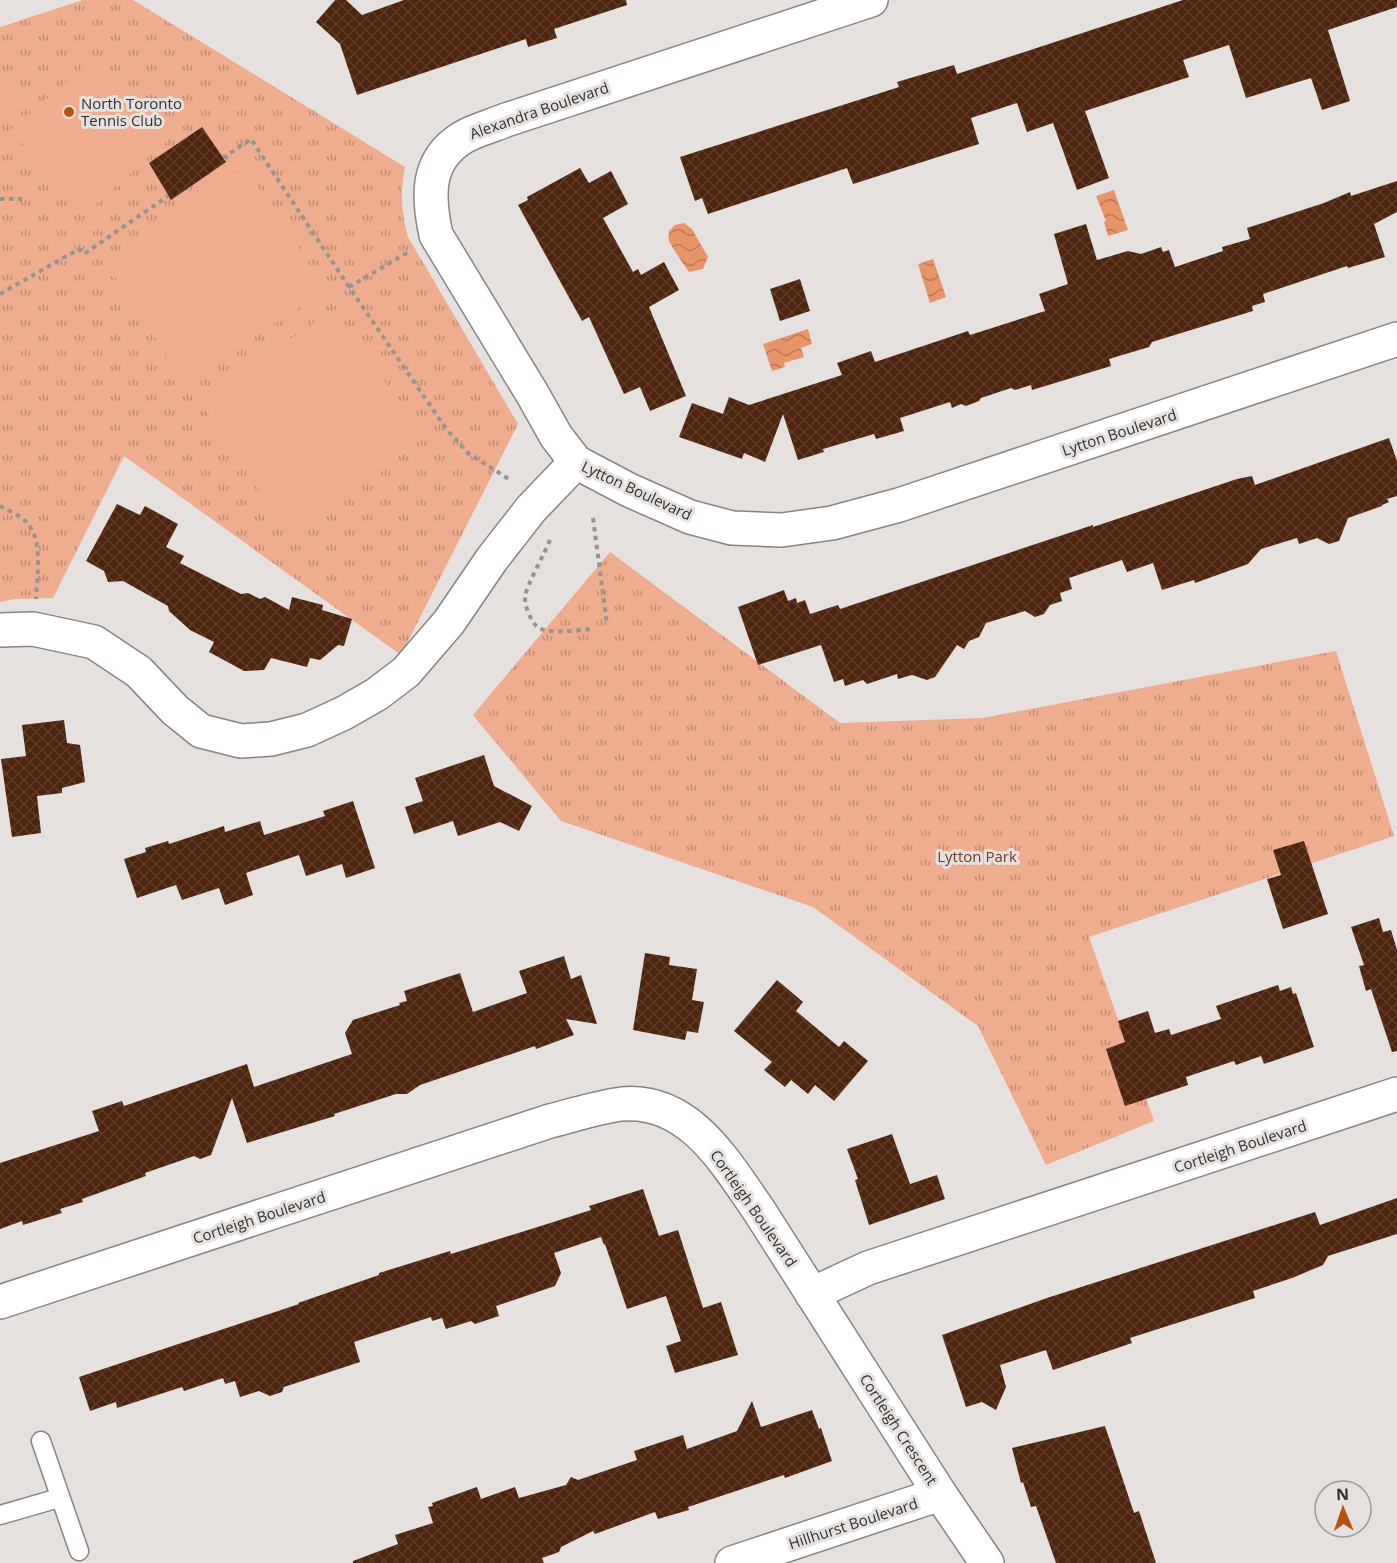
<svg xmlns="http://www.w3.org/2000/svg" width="1397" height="1563" viewBox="0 0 1397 1563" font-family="'Open Sans',sans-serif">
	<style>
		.grass { fill: url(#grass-tufts) }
		.pitch { fill: #edad8e }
		.water { fill: url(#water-waves) }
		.building { fill: url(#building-cross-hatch) }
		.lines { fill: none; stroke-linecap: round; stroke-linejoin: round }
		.service-casing { stroke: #888481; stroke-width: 21 }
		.minor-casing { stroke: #888481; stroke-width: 36 }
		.path { stroke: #989492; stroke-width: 4; stroke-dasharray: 4.5 4.5; stroke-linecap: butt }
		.service { stroke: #fff; stroke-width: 18 }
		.minor { stroke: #fff; stroke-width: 33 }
		.poi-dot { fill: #b35212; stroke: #e6e1de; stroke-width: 2 }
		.labels { text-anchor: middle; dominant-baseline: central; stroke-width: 6; stroke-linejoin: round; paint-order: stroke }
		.poi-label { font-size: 15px; fill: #32302f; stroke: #e6e1de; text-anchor: start }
		.street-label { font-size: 15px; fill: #32302f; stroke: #e6e1de }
		.park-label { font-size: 15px; fill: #723a1c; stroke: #e6e1de }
	</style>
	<defs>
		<pattern id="grass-tufts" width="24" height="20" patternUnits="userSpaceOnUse" patternTransform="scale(1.5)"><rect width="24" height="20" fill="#edad8e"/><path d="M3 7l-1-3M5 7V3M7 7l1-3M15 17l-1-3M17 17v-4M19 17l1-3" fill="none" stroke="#c18d74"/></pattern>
		<pattern id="water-waves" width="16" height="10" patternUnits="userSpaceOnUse" patternTransform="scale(1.5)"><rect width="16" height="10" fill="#e89469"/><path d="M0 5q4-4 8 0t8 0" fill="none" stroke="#bd7957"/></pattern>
		<pattern id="building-cross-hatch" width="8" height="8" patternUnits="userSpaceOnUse" patternTransform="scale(1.5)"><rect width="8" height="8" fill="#4d240d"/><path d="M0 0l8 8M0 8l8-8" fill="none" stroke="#5f3c28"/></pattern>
	</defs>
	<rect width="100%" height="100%" fill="#e6e1de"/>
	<g class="grass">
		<path d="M 83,0 L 133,0 L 405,167 C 400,191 401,213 408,237 L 518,424 L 401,655 L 124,456 L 53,598 L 15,599 L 0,602 L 0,27 Z"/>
		<polygon points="610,552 840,723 983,718 1336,651 1394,836 1089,937 1154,1121 1046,1165 978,1026 813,907 561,821 473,715"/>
	</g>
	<g class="pitch">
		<polygon points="95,57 128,94 45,169 10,130"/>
		<polygon points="0,68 29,101 0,127"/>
		<polygon points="134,101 168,140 85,214 51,176"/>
		<polygon points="245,167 326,290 185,383 104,260"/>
		<polygon points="335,309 424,438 288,531 199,401"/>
	</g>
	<g class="water">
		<polygon points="1114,190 1128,230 1108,236 1104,222 1106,221 1096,196"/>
		<path d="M 684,223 L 692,229 L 708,257 L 703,269 L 689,272 C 686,268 671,246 669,241 C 668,238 669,234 669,231 L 675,225 Z"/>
		<polygon points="933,259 946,297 930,303 918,264"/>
		<polygon points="808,329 812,344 801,348 804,357 784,363 785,367 772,371 763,344"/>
	</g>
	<g class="building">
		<polygon points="335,0 346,0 362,15 404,0 626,0 627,5 554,29 557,38 528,47 526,39 357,95 340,44 316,22"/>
		<polygon points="1183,0 1397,0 1397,7 1328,30 1350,101 1322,110 1311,78 1246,98 1229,45 1183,60 1189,77 1085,111 1109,178 1077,190 1053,123 1027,132 1017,103 971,118 979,144 853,184 847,168 708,214 702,198 695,201 680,157 871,96 899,87 897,82 954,65 957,74"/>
		<polygon points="202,127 226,162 171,200 149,163"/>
		<polygon points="580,168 589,183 611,171 628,204 603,218 633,272 638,269 641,275 664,262 679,290 649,307 686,396 650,411 640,387 624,394 589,317 582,321 518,205 528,200 527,197"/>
		<polygon points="1397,181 1397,212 1374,224 1385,257 1348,268 1347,266 1263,294 1265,302 1252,306 1253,311 1152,342 1149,347 1109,359 1111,366 1032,390 1031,385 1015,390 1011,388 981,398 979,401 966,406 961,404 952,408 950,402 900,418 904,431 876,439 874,434 823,449 824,452 798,460 783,414 765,462 744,453 742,459 679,437 692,403 723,414 729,397 749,405 842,375 837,363 871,351 875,362 968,331 970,335 1045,311 1039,294 1068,284 1054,234 1086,224 1097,260 1128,251 1141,254 1161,247 1163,252 1169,250 1175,267 1223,251 1222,247 1250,239 1247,228 1324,203 1350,192 1351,196"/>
		<polygon points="800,279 810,311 780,321 770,289"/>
		<polygon points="1389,438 1397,461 1397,496 1387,499 1389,502 1382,505 1382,506 1348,518 1339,541 1329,544 1317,538 1299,544 1297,538 1261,549 1248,564 1195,583 1194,580 1162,590 1153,563 1127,572 1122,560 1069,578 1072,589 1060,593 1062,601 1050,605 1044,614 1035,617 1025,611 986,623 979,637 969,641 964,649 957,645 935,677 927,680 912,675 898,679 897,674 867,684 863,680 845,686 843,679 834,682 821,645 758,665 738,607 784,590 788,601 796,598 797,603 805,600 810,614 838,605 840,609 1093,525 1093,527 1237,479 1252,476 1255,485"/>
		<polygon points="117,504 140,515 145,506 178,524 166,547 184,556 180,563 241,594 248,593 260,599 265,597 289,610 292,597 323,605 322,610 352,619 344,646 338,645 320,660 310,658 307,667 271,658 264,670 244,671 209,652 214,642 190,630 169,611 168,606 123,581 108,582 104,571 86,561"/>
		<polygon points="64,720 67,743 80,745 85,782 62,788 62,793 37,796 41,833 12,837 1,759 26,756 22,725"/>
		<polygon points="484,755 494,786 532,806 519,831 500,822 458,836 453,821 414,834 405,807 423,801 415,778"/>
		<polygon points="353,801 375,868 346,878 342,864 306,876 299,855 246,873 253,895 225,905 219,888 182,900 176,885 137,898 124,859 146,852 145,848 168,841 169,844 224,826 225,832 260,821 264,835 325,816 323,811"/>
		<polygon points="1304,841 1328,914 1283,929 1267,879 1281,875 1273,850"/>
		<polygon points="1379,918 1383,932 1391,930 1397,950 1397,1051 1392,1052 1371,989 1366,991 1359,966 1364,965 1351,927"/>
		<polygon points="645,953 670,957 669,965 697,969 692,1000 704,1002 698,1033 687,1031 685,1040 633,1030"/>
		<polygon points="564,956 571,979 581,975 597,1024 566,1019 574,1035 536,1049 535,1046 420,1085 407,1094 396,1094 334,1114 335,1116 247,1143 232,1098 211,1155 200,1159 194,1156 145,1173 146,1176 82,1199 83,1202 60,1209 62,1213 23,1225 22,1221 0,1229 0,1163 99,1131 92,1111 122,1101 124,1106 247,1064 254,1087 352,1054 345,1033 353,1020 400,1005 399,1003 407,1001 404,991 460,973 473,1012 527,993 519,971"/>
		<polygon points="777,980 803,1002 796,1011 839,1047 844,1041 868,1061 834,1101 815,1085 808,1094 791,1080 785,1087 764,1070 772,1062 734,1031"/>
		<polygon points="1278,985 1280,991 1291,987 1293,994 1296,993 1314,1047 1264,1064 1261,1056 1236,1065 1234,1061 1186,1077 1188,1085 1125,1106 1106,1049 1125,1042 1118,1021 1148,1011 1155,1033 1169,1029 1171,1035 1221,1019 1216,1006"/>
		<polygon points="892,1134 910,1184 937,1175 945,1199 869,1225 855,1180 858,1179 847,1149"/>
		<polygon points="643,1189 659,1236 678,1230 703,1308 721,1302 738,1355 675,1373 666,1346 681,1341 666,1296 627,1309 605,1244 604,1245 601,1237 554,1253 561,1273 555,1286 496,1306 499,1316 475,1324 471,1321 446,1329 442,1318 432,1321 431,1317 354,1342 360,1362 284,1387 282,1392 270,1396 259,1391 240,1397 235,1381 225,1384 223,1378 184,1391 182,1387 117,1408 116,1402 90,1411 79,1377 299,1304 298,1303 379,1275 379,1273 450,1251 451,1254 544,1225 591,1210 589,1206"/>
		<polygon points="1397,1198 1397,1234 1328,1256 1323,1265 1292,1278 1253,1291 1255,1298 1130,1338 1132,1343 1053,1370 1046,1350 1000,1365 1006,1387 996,1410 982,1402 966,1407 942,1335 1047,1298 1315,1212 1320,1225"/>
		<polygon points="752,1401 761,1427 812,1410 819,1429 821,1428 832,1461 785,1478 784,1475 688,1507 689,1510 658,1519 655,1512 595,1534 593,1531 561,1547 559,1552 542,1558 544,1563 353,1563 353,1561 398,1544 395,1535 433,1523 428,1507 433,1506 432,1503 477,1487 481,1499 515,1487 519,1498 566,1485 571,1477 578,1480 637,1460 634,1451 683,1435 687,1449 737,1431"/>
		<polygon points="1105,1426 1134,1513 1139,1511 1156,1563 1056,1563 1036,1506 1031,1507 1023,1482 1021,1483 1012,1448"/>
	</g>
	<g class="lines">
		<defs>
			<g id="service">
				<polyline points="41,1441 79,1551"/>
				<polyline points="0,1515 59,1498"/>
			</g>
			<g id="minor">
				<path d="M 871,0 L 506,120 C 492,126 475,130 462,138 C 425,161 428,198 436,235 L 533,395 L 556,436 L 576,462 L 629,490 L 690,517 L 732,528 L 782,530 L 832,523 L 899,505 L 1397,339"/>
				<polyline points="0,630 33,629 94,642 139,672 175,710 201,731 241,741 271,739 307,730 344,713 377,694 406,672 449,622 492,559 531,509 576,462"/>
				<polyline points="812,1294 868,1268 1397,1094"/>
				<path d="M 0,1302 L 550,1121 C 574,1115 598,1107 622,1104 C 689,1098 725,1162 758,1209 L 940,1494 L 987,1563"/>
				<polyline points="732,1563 940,1494"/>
			</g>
		</defs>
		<use href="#service" class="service-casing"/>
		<use href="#minor" class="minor-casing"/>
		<g class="path">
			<polyline points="223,158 251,139 349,287 447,430 469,454 512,481"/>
			<polyline points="0,199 22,199"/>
			<polyline points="349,287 410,251"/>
			<polyline points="0,294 79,249 84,254 168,196"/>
			<path d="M 0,506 C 9,511 21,515 28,524 C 43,541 37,578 36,599"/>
			<polyline points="593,518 607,624"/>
			<path d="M 550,540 C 545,553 527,585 525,596 C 524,605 532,626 541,629 C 556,634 576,630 593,629"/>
		</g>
		<use href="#service" class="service"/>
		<use href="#minor" class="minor"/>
	</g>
	<circle class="poi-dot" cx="69" cy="112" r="6"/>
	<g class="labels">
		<g class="poi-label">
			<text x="81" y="103">North Toronto<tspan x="81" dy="17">Tennis Club</tspan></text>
		</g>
		<g class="street-label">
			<text transform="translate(539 110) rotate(-19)">Alexandra Boulevard</text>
			<text transform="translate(1119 432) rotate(-18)">Lytton Boulevard</text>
			<text transform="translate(637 490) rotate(25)">Lytton Boulevard</text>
			<text transform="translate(1240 1146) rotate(-18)">Cortleigh Boulevard</text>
			<text transform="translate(754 1208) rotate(55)">Cortleigh Boulevard</text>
			<text transform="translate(259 1217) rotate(-18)">Cortleigh Boulevard</text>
			<text transform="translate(899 1429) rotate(57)">Cortleigh Crescent</text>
			<text transform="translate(853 1523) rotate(-18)">Hillhurst Boulevard</text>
		</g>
		<g class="park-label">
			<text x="977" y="856">Lytton Park</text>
		</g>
	</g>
	<g transform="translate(1343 1509) rotate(358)"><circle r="28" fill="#e6e1de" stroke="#9e9a98" stroke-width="1.5"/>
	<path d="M0-4.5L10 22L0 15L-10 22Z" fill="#b35212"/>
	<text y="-9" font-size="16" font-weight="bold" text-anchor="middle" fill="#32302f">N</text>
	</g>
</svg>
